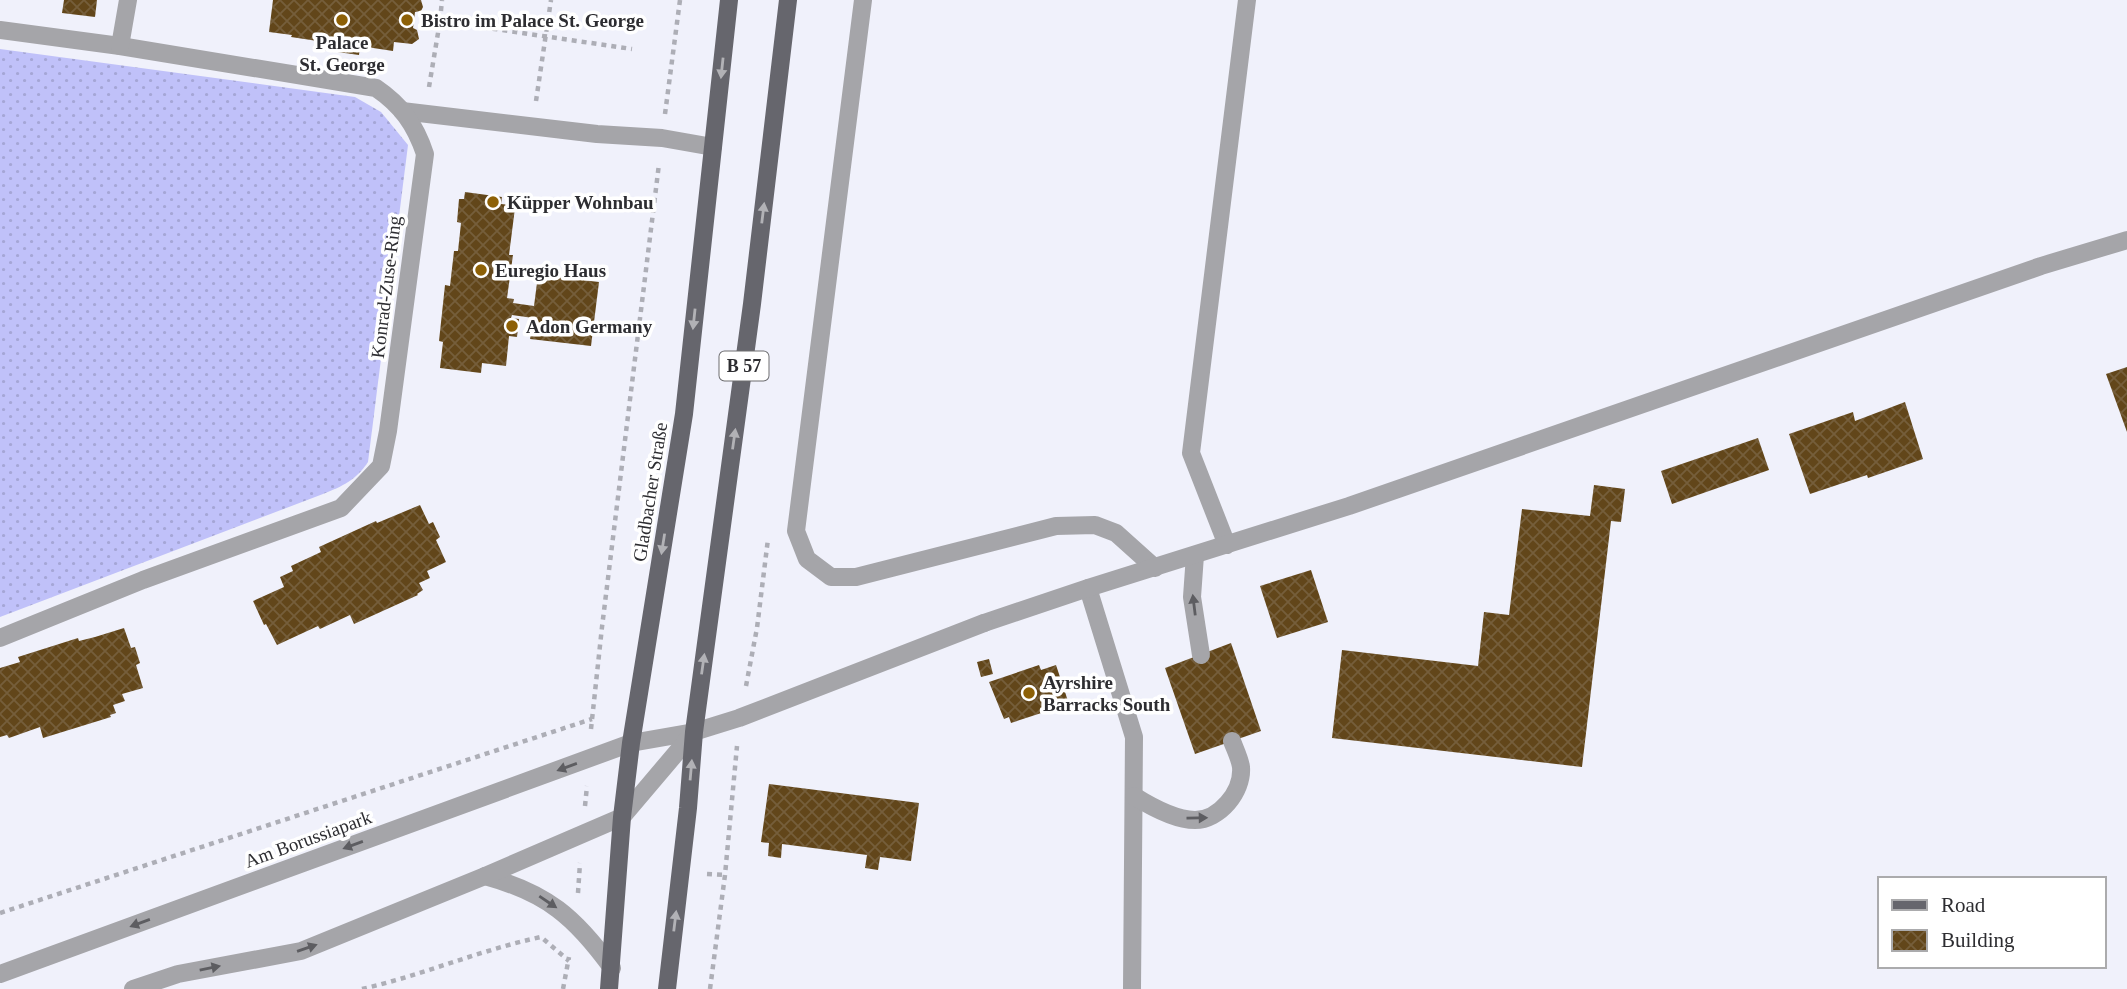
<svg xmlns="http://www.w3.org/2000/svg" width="2127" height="989" viewBox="0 0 2127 989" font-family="Georgia,serif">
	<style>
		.grass { fill: url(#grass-dots) }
		.building { fill: url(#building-cross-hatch) }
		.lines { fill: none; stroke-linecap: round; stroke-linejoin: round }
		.path { stroke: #adaeb6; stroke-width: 4.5; stroke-dasharray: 5 5; stroke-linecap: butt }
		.service { stroke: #a5a5a9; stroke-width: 18 }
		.minor { stroke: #a5a5a9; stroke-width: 18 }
		.primary { stroke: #66666d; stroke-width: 18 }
		.oneway { fill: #b2b2b6 }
		.oneway2 { fill: #5d5d61 }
		.poi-dot { fill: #8d6006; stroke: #fff; stroke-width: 2.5 }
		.labels { text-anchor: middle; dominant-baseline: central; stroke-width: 7; stroke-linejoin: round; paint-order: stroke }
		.shield { fill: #fff; stroke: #6c6c6f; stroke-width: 2 }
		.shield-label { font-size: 18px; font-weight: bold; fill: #2d2d31 }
		.poi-label { font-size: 19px; font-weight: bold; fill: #2d2d31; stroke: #fff; text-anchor: start }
		.street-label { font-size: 19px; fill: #2d2d31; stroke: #fff }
	</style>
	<defs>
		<pattern id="grass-dots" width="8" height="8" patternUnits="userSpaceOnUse" patternTransform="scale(1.75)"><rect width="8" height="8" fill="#c0c1f9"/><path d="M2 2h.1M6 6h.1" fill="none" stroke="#a5a6d6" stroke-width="1.8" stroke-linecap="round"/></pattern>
		<pattern id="building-cross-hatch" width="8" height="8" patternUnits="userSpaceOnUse" patternTransform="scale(1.75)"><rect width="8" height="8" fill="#62461a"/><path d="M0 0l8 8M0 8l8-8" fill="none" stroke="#755e3b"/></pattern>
	</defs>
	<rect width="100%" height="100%" fill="#f0f1fb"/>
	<path class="grass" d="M 0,49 L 355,97 L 381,112 L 408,145 L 368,462 C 356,480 343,486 323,494 L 0,617 Z"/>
	<g class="building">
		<polygon points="64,0 97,0 95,17 62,13"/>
		<polygon points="273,0 421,0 423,7 421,11 415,12 413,28 417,30 419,39 412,44 394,42 393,51 360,46 359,55 323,50 324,42 291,37 292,35 269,32"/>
		<polygon points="465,192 502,197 501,204 518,206 517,209 515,208 509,255 513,255 507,298 514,299 513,303 534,306 538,275 599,282 591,346 530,339 533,318 512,315 511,318 519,319 517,337 509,336 506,366 482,363 481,373 440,368 443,342 439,341 445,285 450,286 454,251 458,251 461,223 457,222 459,199 464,199"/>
		<polygon points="2127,367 2127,432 2106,374"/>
		<polygon points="1905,402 1923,459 1868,478 1867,475 1810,494 1789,434 1853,412 1855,421"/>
		<polygon points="1758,438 1769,470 1672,504 1661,471"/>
		<polygon points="1594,485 1625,489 1621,522 1611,521 1582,767 1332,738 1342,650 1478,666 1484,612 1509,615 1522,509 1590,516"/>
		<polygon points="420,505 429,524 433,522 440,537 436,540 446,562 427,571 430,578 419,583 423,590 417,594 418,595 354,624 350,615 320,629 318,626 277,645 266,624 264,625 253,601 284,587 280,577 293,571 291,566 321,552 319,547 376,521 377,523"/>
		<polygon points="1311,570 1328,622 1277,638 1260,586"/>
		<polygon points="124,628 131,648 135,647 140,663 136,665 143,688 122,694 125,701 113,705 116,713 110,715 111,717 43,738 40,727 9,738 7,735 0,737 0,668 20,662 18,657 78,638 79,641 95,637"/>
		<polygon points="1231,643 1261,731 1195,754 1165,668"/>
		<polygon points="989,659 993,674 981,677 977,662"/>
		<polygon points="1039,665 1041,670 1056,665 1069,704 1011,723 1009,717 1004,719 989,682"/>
		<polygon points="769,784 919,803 911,861 880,857 878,870 865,868 867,855 782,844 781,858 768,856 769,843 761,842"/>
	</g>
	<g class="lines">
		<g class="path">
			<polyline points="440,21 442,0"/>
			<polyline points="429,87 440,21 632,49"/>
			<polyline points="536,101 551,0"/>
			<polyline points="665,114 680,0"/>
			<polyline points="746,686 757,628 768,539"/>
			<polyline points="591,729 602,627 659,164"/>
			<polyline points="585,806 587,786"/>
			<polyline points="707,874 725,875"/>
			<polyline points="578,893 580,863"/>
			<polyline points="0,913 592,719"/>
			<path d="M 362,989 C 423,975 480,950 541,937 L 569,961"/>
			<polyline points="563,989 569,957"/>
			<polyline points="710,989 725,875 737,746"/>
		</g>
		<g class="service">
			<polyline points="863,0 796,531 807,559 831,577 856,577 1056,526 1095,525 1116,533 1155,568"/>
			<polyline points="402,111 597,134 662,138 713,147"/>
			<polyline points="1227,545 1191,453 1247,0"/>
			<polyline points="1195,555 1192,597 1201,655"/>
			<polyline points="1088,588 1134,737 1132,989"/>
			<polyline points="984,623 1088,588 1349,506 2041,266 2127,240"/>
			<path d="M 1134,796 C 1150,806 1175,820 1195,820 C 1219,820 1243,792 1241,767 C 1240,759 1235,749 1232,741"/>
		</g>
		<g class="minor">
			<path d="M 0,30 L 120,46 L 376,88 C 401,105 415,124 425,154 L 388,431 L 381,466 L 341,508 L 143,580 L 0,638"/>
			<polyline points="120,46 128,0"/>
			<path d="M 485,876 C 547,893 575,917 612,968"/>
			<polyline points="0,974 631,743 694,732 739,718 984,623"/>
			<polyline points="133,989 178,974 301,951 485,876 622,817 694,732"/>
		</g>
		<g class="primary">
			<polyline points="609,989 622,817 631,743 684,414 729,0"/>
			<polyline points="667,989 688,808 694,732 752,304 788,0"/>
		</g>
	</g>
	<defs><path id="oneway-solid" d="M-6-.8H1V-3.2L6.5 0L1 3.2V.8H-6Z" transform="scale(1.75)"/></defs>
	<g class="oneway">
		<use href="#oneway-solid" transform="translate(722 68) rotate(96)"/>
		<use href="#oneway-solid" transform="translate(763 213) rotate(-83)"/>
		<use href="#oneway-solid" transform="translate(694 319) rotate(96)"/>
		<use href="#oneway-solid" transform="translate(734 439) rotate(-82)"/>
		<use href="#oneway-solid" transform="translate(663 544) rotate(99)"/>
		<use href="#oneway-solid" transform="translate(703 664) rotate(-82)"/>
		<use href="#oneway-solid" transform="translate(691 770) rotate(-85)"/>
		<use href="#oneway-solid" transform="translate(675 921) rotate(-83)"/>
	</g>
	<g class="oneway2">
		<use href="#oneway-solid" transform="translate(1194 605) rotate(-97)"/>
		<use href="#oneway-solid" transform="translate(567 767) rotate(160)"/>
		<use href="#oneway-solid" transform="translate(1197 818) rotate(-1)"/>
		<use href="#oneway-solid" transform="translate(353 845) rotate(160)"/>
		<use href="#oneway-solid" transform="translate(548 902) rotate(34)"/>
		<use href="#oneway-solid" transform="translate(140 923) rotate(160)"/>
		<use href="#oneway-solid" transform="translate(307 948) rotate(-19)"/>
		<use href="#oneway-solid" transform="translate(210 968) rotate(-11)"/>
	</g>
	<g class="poi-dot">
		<circle cx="342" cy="20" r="7"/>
		<circle cx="407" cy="20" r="7"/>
		<circle cx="493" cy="202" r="7"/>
		<circle cx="481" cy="270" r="7"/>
		<circle cx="512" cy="326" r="7"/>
		<circle cx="1029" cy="693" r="7"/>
	</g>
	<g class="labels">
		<rect class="shield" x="719.5" y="351.5" width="49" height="29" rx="5"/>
		<g class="shield-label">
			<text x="744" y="366">B 57</text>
		</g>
		<g class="poi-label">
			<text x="421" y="20">Bistro im Palace St. George</text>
			<text x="342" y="42" text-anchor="middle">Palace<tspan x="342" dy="22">St. George</tspan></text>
			<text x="507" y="202">Küpper Wohnbau</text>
			<text x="495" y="270">Euregio Haus</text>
			<text x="526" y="326">Adon Germany</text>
			<text x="1043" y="682">Ayrshire<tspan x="1043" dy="22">Barracks South</tspan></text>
		</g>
		<g class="street-label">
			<text transform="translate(386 287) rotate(-83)">Konrad-Zuse-Ring</text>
			<text transform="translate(650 492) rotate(-81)">Gladbacher Straße</text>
			<text transform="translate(308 839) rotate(-20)">Am Borussiapark</text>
		</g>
	</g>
	<rect x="1878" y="877" width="228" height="91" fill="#ffffff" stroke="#ababad" stroke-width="2"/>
	<rect x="1892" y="900" width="35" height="10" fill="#66666d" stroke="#ababad" stroke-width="2"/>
	<text x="1941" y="912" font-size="21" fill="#2d2d31">Road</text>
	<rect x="1892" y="930" width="35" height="21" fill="url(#building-cross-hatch)" stroke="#ababad" stroke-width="2"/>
	<text x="1941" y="947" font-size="21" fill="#2d2d31">Building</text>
</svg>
